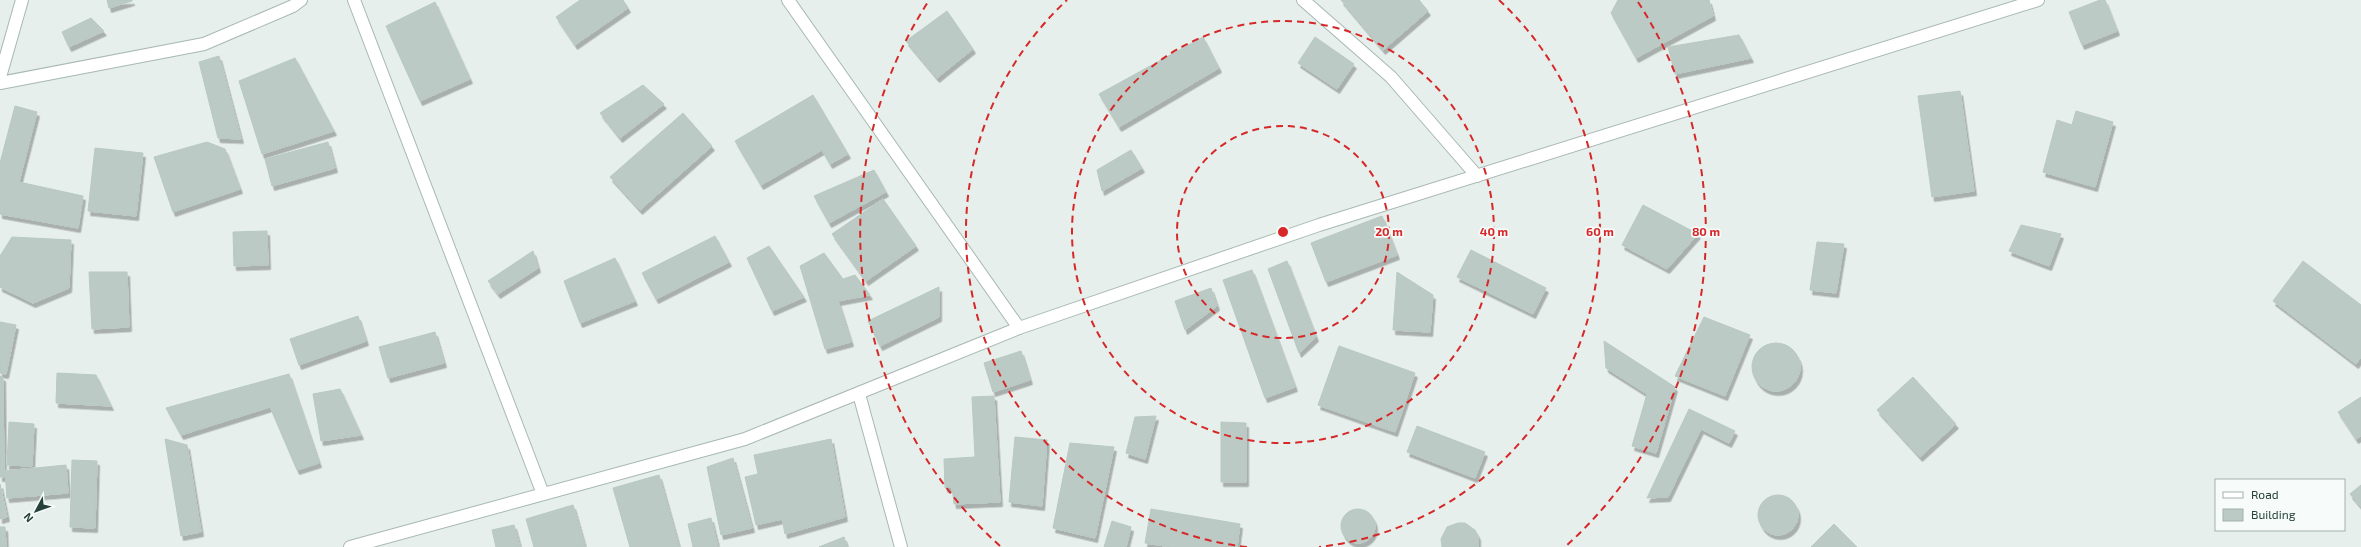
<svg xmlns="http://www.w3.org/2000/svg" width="2361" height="547" viewBox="0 0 2361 547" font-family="'Exo 2',sans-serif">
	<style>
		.building { fill: #bbcac4; stroke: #b8c9c2; filter: url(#shadow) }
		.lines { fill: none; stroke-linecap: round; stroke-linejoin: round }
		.minor-casing { stroke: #a8b8b2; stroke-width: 14 }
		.minor { stroke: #fff; stroke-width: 12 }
		.ring { fill: none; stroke: #d62828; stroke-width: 2; stroke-dasharray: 7 5 }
		.centre { fill: #d62828; stroke: #f7fbf9; stroke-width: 2 }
		.ring-label { font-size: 12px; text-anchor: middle; font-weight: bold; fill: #d62828; stroke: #f7fbf9; stroke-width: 3.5; stroke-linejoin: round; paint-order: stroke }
	</style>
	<defs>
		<filter id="shadow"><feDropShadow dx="2.5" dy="4.5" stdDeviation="0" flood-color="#0004"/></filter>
	</defs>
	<rect width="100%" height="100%" fill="#e6efeb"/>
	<g class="building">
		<polygon points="107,0 132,0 132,1 109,8"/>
		<polygon points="580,0 623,0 628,8 575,45 556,17"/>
		<polygon points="1341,0 1419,0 1428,11 1383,50"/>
		<polygon points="1618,0 1709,0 1713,16 1636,58 1611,13"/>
		<polygon points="2100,0 2105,0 2117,31 2082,45 2069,12"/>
		<polygon points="435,2 470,79 420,101 386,26"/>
		<polygon points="947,11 973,49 937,78 906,41"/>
		<polygon points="91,18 104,31 69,47 62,32"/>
		<polygon points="1739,35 1751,58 1675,74 1668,47"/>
		<polygon points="1203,37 1219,68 1119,127 1099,94"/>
		<polygon points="1315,37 1354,64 1337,89 1298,63"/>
		<polygon points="219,56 241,139 218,138 199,62"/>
		<polygon points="295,58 334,131 262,154 239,81"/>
		<polygon points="643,85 664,104 620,138 600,113"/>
		<polygon points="1960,91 1974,191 1932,197 1918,96"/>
		<polygon points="813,95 848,154 830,164 822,150 761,185 735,141"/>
		<polygon points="15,106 37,112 19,182 83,196 78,228 0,214 0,163"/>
		<polygon points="2076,111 2113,122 2095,187 2043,172 2057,120 2072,125"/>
		<polygon points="683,113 712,146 640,210 610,177"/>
		<polygon points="207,142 225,149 240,189 173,212 154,157"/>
		<polygon points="328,142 335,168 272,186 265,159"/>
		<polygon points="95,148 143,153 136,216 88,211"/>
		<polygon points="1131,150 1142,168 1102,191 1097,170"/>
		<polygon points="874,170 886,192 829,223 814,196"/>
		<polygon points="883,199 916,246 866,281 832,234"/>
		<polygon points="1643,205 1698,234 1667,269 1622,245"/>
		<polygon points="1382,216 1397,255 1326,282 1311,243"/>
		<polygon points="2021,225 2061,234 2049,266 2009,251"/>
		<polygon points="267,231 268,265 234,266 233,232"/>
		<polygon points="715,236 729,262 656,299 642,273"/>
		<polygon points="12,237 71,240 69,288 33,303 0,287 0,256"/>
		<polygon points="1817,242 1844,244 1836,293 1810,290"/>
		<polygon points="769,246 804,297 772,311 747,258"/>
		<polygon points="1471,250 1546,288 1533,314 1457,277"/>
		<polygon points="533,251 538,268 498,294 488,281"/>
		<polygon points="824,253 843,279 855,275 870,295 838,301 851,342 825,349 800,266"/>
		<polygon points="615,258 635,301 580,323 564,281"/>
		<polygon points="1287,261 1316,337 1299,353 1268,269"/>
		<polygon points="2303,261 2361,305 2361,357 2356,364 2273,301"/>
		<polygon points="1252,270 1295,387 1265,398 1223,280"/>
		<polygon points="89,272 127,272 129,327 92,329"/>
		<polygon points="1397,272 1433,295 1430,332 1393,330"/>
		<polygon points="939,287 939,317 880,346 868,321"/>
		<polygon points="1211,288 1217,306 1185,330 1175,301"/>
		<polygon points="358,316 366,341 299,365 290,339"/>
		<polygon points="1704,317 1750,335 1725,396 1675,376"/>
		<polygon points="0,322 16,325 6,374 0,373"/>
		<polygon points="435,332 444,363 388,378 379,347"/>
		<polygon points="1604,341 1675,387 1656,453 1632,446 1647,394 1606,368"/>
		<circle cx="1776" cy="367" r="24"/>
		<polygon points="1339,346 1415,373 1395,432 1318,405"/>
		<polygon points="1021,351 1030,380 993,392 984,363"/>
		<polygon points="57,373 96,375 111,406 56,403"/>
		<polygon points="289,374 319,463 297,470 270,407 181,435 166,408"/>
		<polygon points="0,376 3,377 4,477 0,477"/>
		<polygon points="1913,377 1956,424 1920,457 1877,410"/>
		<polygon points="340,389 361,435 321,441 313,394"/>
		<polygon points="994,396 1000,502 954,504 952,487 945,488 944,459 975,457 972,397"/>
		<polygon points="2361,397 2361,436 2356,439 2338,412"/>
		<polygon points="1689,409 1735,431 1729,443 1701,429 1668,497 1647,498"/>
		<polygon points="1156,416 1145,459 1126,453 1135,417"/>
		<polygon points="9,422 34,424 32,466 7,465"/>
		<polygon points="1221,422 1246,423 1246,482 1221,482"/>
		<polygon points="1417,426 1485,452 1475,478 1407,452"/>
		<polygon points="1015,437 1047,440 1042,506 1009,502"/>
		<polygon points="165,439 187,445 201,532 181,536"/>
		<polygon points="831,439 845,517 785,534 782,519 756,525 745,477 758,474 754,455"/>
		<polygon points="1070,443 1114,447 1095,538 1053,528"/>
		<polygon points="733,458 752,528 721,535 707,467"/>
		<polygon points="72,460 97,461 95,528 70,527"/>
		<polygon points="66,465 68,493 7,498 5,471"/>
		<polygon points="659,475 679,547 630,547 613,488"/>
		<polygon points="0,484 7,517 0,519"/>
		<polygon points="2361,485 2361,507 2350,494"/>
		<circle cx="1778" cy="515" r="20"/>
		<polygon points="573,505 585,547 534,547 526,519"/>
		<polygon points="1151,509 1240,524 1237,547 1172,547 1145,543"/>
		<circle cx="1358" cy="526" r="17"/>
		<polygon points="711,518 718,547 693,547 688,524"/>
		<polygon points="1112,521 1131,527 1126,547 1104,547"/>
		<polygon points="1458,523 1465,523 1475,530 1478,536 1478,547 1442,547 1441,539 1447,527"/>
		<polygon points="1834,524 1857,547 1811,547"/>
		<polygon points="514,525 520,547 496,547 492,530"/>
		<polygon points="0,527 5,527 6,547 0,547"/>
		<polygon points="844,537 847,547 819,547"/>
	</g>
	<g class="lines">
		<defs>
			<g id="minor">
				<polyline points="354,0 543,494"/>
				<polyline points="788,0 1019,328"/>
				<polyline points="1303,0 1391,77 1477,176"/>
				<polyline points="0,77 22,0"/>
				<polyline points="0,83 204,44 293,6 301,0"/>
				<polyline points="859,394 901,547"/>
				<polyline points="350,547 745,439 1019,328 1319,225 2038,0"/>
			</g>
		</defs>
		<use href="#minor" class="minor-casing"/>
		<use href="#minor" class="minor"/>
	</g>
	<g class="ring">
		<circle cx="1283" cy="232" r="106"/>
		<circle cx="1283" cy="232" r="211"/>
		<path d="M1247 547A317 317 0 0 1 1067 0M1499 0A317 317 0 0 1 1319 547"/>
		<path d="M1000 546A423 423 0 0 1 928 2M1638 2A423 423 0 0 1 1566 546"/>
	</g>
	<circle cx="1283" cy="232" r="6" class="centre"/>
	<g class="ring-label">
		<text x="1389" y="236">20 m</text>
		<text x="1494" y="236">40 m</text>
		<text x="1600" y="236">60 m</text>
		<text x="1706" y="236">80 m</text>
	</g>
	<rect x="2215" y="479" width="130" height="52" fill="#f7fbf9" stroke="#a3b1ad"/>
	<rect x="2223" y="492" width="20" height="6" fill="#ffffff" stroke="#a3b1ad"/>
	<text x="2251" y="499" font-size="12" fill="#24423a">Road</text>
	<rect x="2223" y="509" width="20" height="12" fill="#bbcac4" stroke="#a3b1ad"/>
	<text x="2251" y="519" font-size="12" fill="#24423a">Building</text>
	<g transform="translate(36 511) rotate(229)" stroke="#f7fbf9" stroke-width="3" paint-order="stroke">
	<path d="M0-3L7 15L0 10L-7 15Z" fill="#24423a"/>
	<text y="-6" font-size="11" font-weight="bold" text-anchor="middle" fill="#24423a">N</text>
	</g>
</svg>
